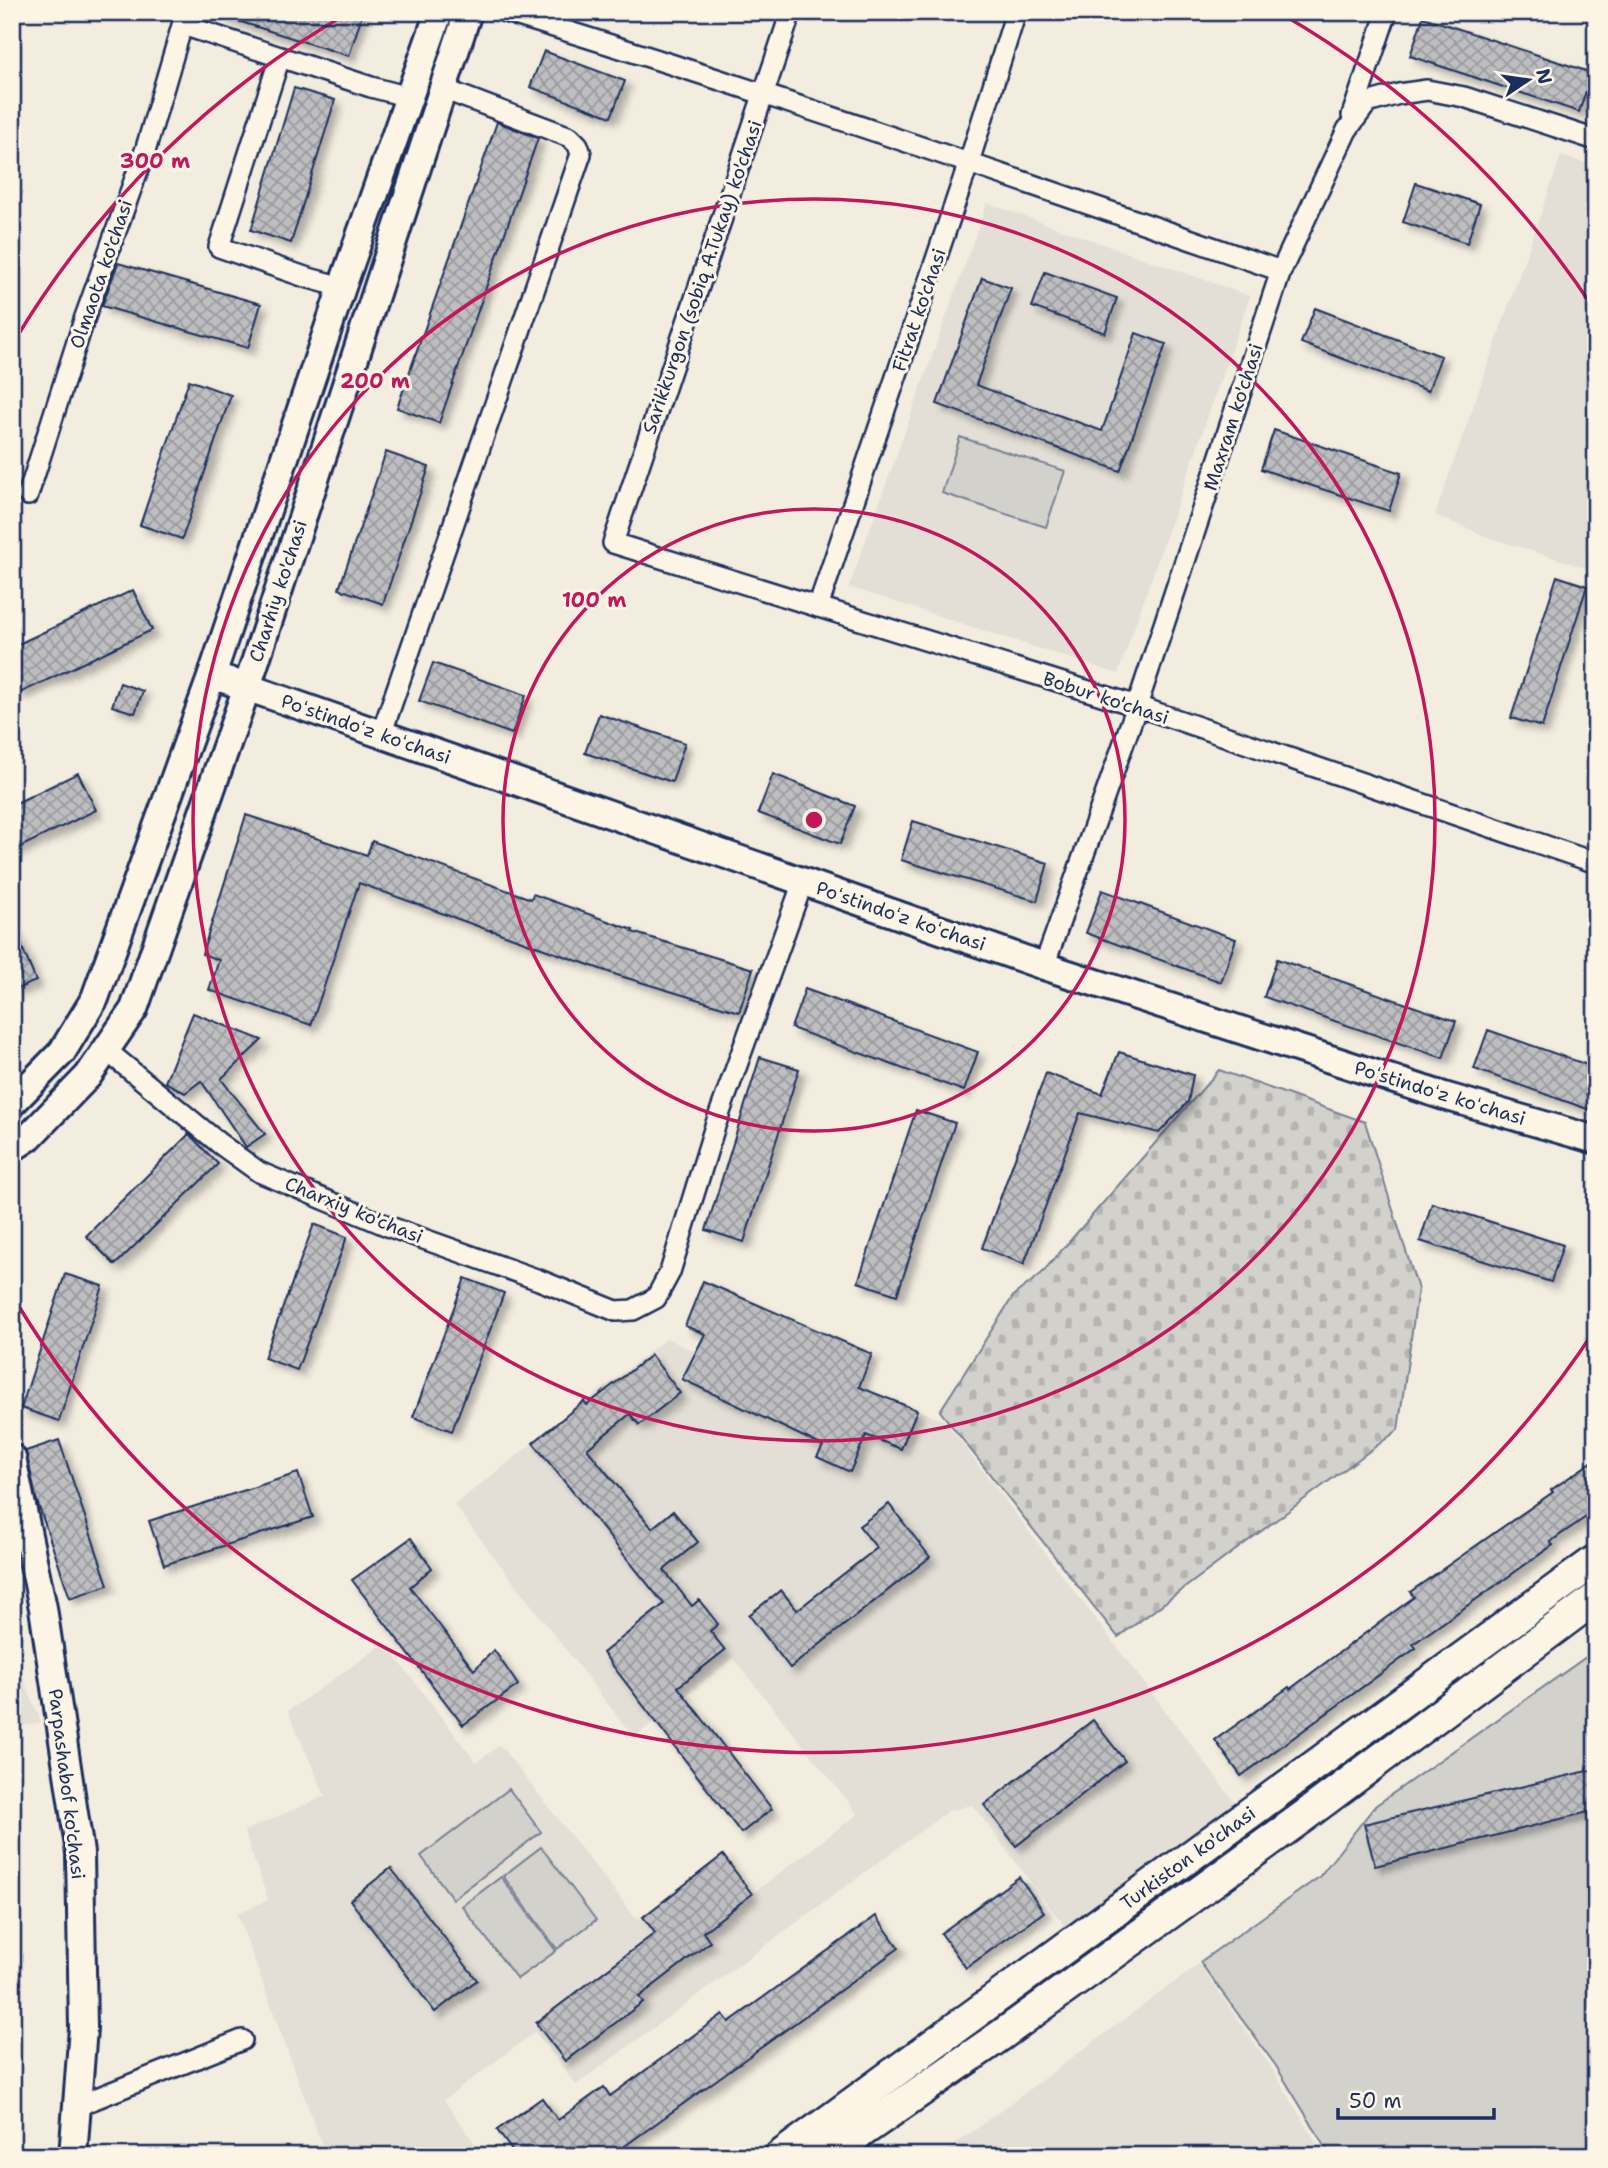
<svg xmlns="http://www.w3.org/2000/svg" width="1608" height="2168" viewBox="0 0 1608 2168" font-family="'Shantell Sans',sans-serif">
	<style>
		.built { fill: #e3dfd6 }
		.cemetery { fill: url(#cemetery-stones); stroke: #778095; stroke-width: 2 }
		.green { fill: #d3d1cc; stroke: #778095; stroke-width: 2 }
		.building { fill: url(#building-cross-hatch); stroke: #1b2f5e; stroke-width: 2; filter: url(#shadow) }
		.lines { fill: none; stroke-linecap: round; stroke-linejoin: round }
		.street-casing { stroke: #1b2f5e; stroke-width: 24 }
		.secondary-casing { stroke: #1b2f5e; stroke-width: 32 }
		.primary-casing { stroke: #1b2f5e; stroke-width: 35 }
		.street { stroke: #fcf5e5; stroke-width: 19 }
		.secondary { stroke: #fcf5e5; stroke-width: 26 }
		.primary { stroke: #fcf5e5; stroke-width: 30 }
		.ring { fill: none; stroke: #c2185b; stroke-width: 3.5 }
		.labels { text-anchor: middle; dominant-baseline: central; stroke-width: 6; stroke-linejoin: round; paint-order: stroke }
		.street-label { font-size: 19px; fill: #1b2f5e; stroke: #fcf5e5 }
		.centre { fill: #c2185b; stroke: #fcf5e5; stroke-width: 3.5 }
		.ring-label { font-size: 21px; text-anchor: middle; font-weight: bold; fill: #c2185b; stroke: #fcf5e5; stroke-width: 6; stroke-linejoin: round; paint-order: stroke }
	</style>
	<defs>
		<pattern id="cemetery-stones" width="16" height="16" patternUnits="userSpaceOnUse" patternTransform="scale(1.75)"><rect width="16" height="16" fill="#d3d1cc"/><path d="M2 7V4a2 2 0 0 1 4 0v3zM10 15v-3a2 2 0 0 1 4 0v3z" fill="#b5b4b2"/></pattern>
		<pattern id="building-cross-hatch" width="8" height="8" patternUnits="userSpaceOnUse" patternTransform="scale(1.75)"><rect width="8" height="8" fill="#bebec0"/><path d="M0 0l8 8M0 8l8-8" fill="none" stroke="#9a9b9f"/></pattern>
		<filter id="shadow"><feDropShadow dx="6" dy="6" stdDeviation="3.5" flood-color="#0004"/></filter>
	</defs>
	<rect width="100%" height="100%" fill="#f3ede0"/>
	<filter id="ink" filterUnits="userSpaceOnUse"><feTurbulence type="fractalNoise" baseFrequency=".0143" numOctaves="2"/><feDisplacementMap in="SourceGraphic" scale="14" xChannelSelector="R" yChannelSelector="G"/><feConvolveMatrix kernelMatrix="1 2 1 2 8 2 1 2 1" color-interpolation-filters="sRGB"/></filter>
	<g filter="url(#ink)">
		<g class="built">
			<polygon points="1561,156 1596,166 1596,571 1490,538 1435,515"/>
			<polygon points="987,203 1250,296 1118,674 849,587"/>
			<polygon points="667,1338 834,1420 917,1410 945,1421 1237,1805 1068,1930 972,1805 948,1811 576,2085 535,2032 444,2100 475,2144 458,2156 326,2156 237,1913 268,1900 244,1831 325,1796 288,1711 385,1643 476,1762 500,1745 637,1920 723,1855 753,1893 858,1814 733,1658 634,1738 454,1505"/>
			<polygon points="12,1651 41,1722 12,1728"/>
			<polygon points="1199,1964 1270,2065 1324,2156 939,2156"/>
		</g>
		<polygon class="cemetery" points="1219,1070 1365,1122 1418,1289 1398,1430 1118,1637 940,1411 1014,1295 1041,1274"/>
		<g class="green">
			<polygon points="960,437 1065,471 1046,527 942,493"/>
			<polygon points="1596,1650 1596,2156 1331,2156 1276,2066 1200,1962 1319,1877 1375,1806"/>
			<polygon points="509,1789 541,1832 453,1899 421,1856"/>
			<polygon points="541,1847 596,1920 557,1949 503,1876"/>
			<polygon points="501,1877 556,1951 517,1979 462,1906"/>
		</g>
		<g class="building">
			<polygon points="222,12 363,12 349,56 222,16"/>
			<polygon points="1423,17 1592,73 1579,112 1410,56"/>
			<polygon points="544,51 625,81 611,117 530,87"/>
			<polygon points="294,88 335,100 291,243 251,230"/>
			<polygon points="497,122 538,138 439,423 397,408"/>
			<polygon points="1416,183 1480,204 1467,243 1403,222"/>
			<polygon points="118,263 261,304 248,348 102,306"/>
			<polygon points="1045,272 1117,298 1105,333 1032,307"/>
			<polygon points="982,278 1011,288 976,385 1102,431 1136,333 1166,344 1120,471 937,404"/>
			<polygon points="1315,308 1441,356 1428,391 1301,343"/>
			<polygon points="189,380 231,395 182,539 140,525"/>
			<polygon points="1274,430 1401,473 1389,511 1261,469"/>
			<polygon points="386,452 429,467 383,604 339,589"/>
			<polygon points="1557,576 1587,586 1542,727 1511,718"/>
			<polygon points="133,590 152,630 20,693 12,676 12,647"/>
			<polygon points="433,663 526,695 512,734 419,701"/>
			<polygon points="120,683 143,691 135,713 112,706"/>
			<polygon points="599,714 685,743 672,782 585,753"/>
			<polygon points="78,773 96,810 12,851 12,805"/>
			<polygon points="773,774 855,806 840,844 758,813"/>
			<polygon points="246,815 367,855 372,841 531,899 533,894 633,930 632,932 753,969 739,1012 617,975 491,930 491,931 359,883 311,1025 209,990 219,960 202,954"/>
			<polygon points="913,821 1048,863 1037,901 901,860"/>
			<polygon points="1102,890 1236,939 1221,982 1086,933"/>
			<polygon points="12,923 36,981 12,991"/>
			<polygon points="1277,959 1456,1021 1443,1058 1264,997"/>
			<polygon points="805,989 978,1052 964,1091 791,1028"/>
			<polygon points="193,1013 262,1040 221,1079 265,1134 246,1147 201,1081 185,1093 165,1082"/>
			<polygon points="1488,1030 1596,1068 1596,1112 1474,1069"/>
			<polygon points="1119,1052 1193,1075 1188,1102 1159,1133 1080,1113 1024,1264 982,1248 1046,1073 1102,1094"/>
			<polygon points="760,1057 799,1069 744,1242 706,1230"/>
			<polygon points="916,1110 955,1123 897,1295 858,1282"/>
			<polygon points="189,1134 218,1164 115,1265 86,1236"/>
			<polygon points="1432,1203 1563,1245 1551,1282 1420,1241"/>
			<polygon points="314,1224 347,1237 297,1370 264,1358"/>
			<polygon points="65,1274 103,1286 59,1421 21,1408"/>
			<polygon points="465,1278 504,1293 452,1431 413,1417"/>
			<polygon points="703,1281 872,1354 859,1387 917,1410 901,1449 866,1435 850,1472 817,1457 823,1446 682,1379 705,1334 685,1326"/>
			<polygon points="651,1355 680,1393 639,1425 630,1414 587,1449 652,1528 673,1511 698,1542 664,1570 692,1606 699,1600 718,1624 710,1631 725,1650 678,1687 772,1809 741,1833 603,1653 664,1604 533,1443 584,1401 587,1405"/>
			<polygon points="59,1440 108,1585 70,1598 36,1498 26,1451"/>
			<polygon points="1596,1459 1596,1510 1550,1542 1553,1545 1413,1644 1416,1648 1241,1776 1215,1740 1289,1687 1290,1689 1414,1597 1410,1592 1553,1492 1551,1490"/>
			<polygon points="298,1473 313,1517 164,1565 149,1521"/>
			<polygon points="889,1504 930,1557 790,1668 749,1615 781,1590 797,1610 877,1548 859,1526"/>
			<polygon points="411,1538 432,1568 410,1587 474,1670 494,1650 518,1685 463,1725 352,1580"/>
			<polygon points="1093,1720 1125,1761 1016,1846 984,1805"/>
			<polygon points="1596,1769 1596,1810 1375,1866 1364,1824"/>
			<polygon points="723,1855 752,1894 703,1932 710,1942 639,1997 643,2002 565,2061 536,2023 655,1933 643,1917"/>
			<polygon points="391,1868 477,1980 435,2012 350,1900"/>
			<polygon points="1019,1877 1044,1912 966,1968 941,1933"/>
			<polygon points="876,1916 899,1948 611,2156 516,2156 497,2130 542,2098 558,2120 604,2087 610,2096 723,2014 729,2022"/>
		</g>
		<g class="lines">
			<defs>
				<g id="street">
					<path d="M 505,12 C 766,92 1023,181 1281,271"/>
					<polyline points="791,12 613,543 1137,706 1596,863"/>
					<polyline points="183,25 371,87 409,97"/>
					<polyline points="280,57 219,247 305,277 342,287"/>
					<polyline points="1352,115 1387,12"/>
					<polyline points="28,495 85,317 146,148 186,12"/>
					<polyline points="818,607 969,162 1016,12"/>
					<polyline points="381,735 581,154 578,145 570,137 443,89"/>
					<polyline points="1044,966 1137,706 1281,271 1347,130 1367,103 1399,94 1427,90 1464,97 1596,140"/>
					<polyline points="106,1050 220,1144 259,1172 390,1227 539,1280 616,1311 633,1310 656,1298 670,1272 715,1126 803,882"/>
					<polyline points="77,2106 242,2040"/>
				</g>
				<g id="secondary">
					<polyline points="212,675 1044,966 1444,1096 1596,1140"/>
					<polyline points="12,1103 62,1052 95,998 212,675 342,287 439,12"/>
					<polyline points="12,1148 29,1137 88,1076 134,1009 247,687 468,12"/>
					<polyline points="12,1458 43,1608 80,1853 83,2028 73,2156"/>
				</g>
				<g id="primary">
					<polyline points="780,2156 1596,1560"/>
					<polyline points="827,2156 1000,2036 1304,1816 1596,1598"/>
				</g>
			</defs>
			<use href="#street" class="street-casing"/>
			<use href="#secondary" class="secondary-casing"/>
			<use href="#primary" class="primary-casing"/>
			<use href="#street" class="street"/>
			<use href="#secondary" class="secondary"/>
			<use href="#primary" class="primary"/>
		</g>
	</g>
	<g class="ring">
		<circle cx="814" cy="820" r="311"/>
		<circle cx="814" cy="820" r="621"/>
		<path d="M1596 1328A932 932 0 0 1 15 1300M15 340A932 932 0 0 1 348 13M1280 13A932 932 0 0 1 1596 312"/>
	</g>
	<g class="labels">
		<g class="street-label">
			<text transform="translate(101 274) rotate(-71)">Olmaota ko'chasi</text>
			<text transform="translate(702 277) rotate(-71)">Sarikkurgon (sobiq A.Tukay) ko'chasi</text>
			<text transform="translate(919 310) rotate(-71)">Fitrat ko'chasi</text>
			<text transform="translate(1233 417) rotate(-72)">Maxram ko'chasi</text>
			<text transform="translate(278 591) rotate(-72)">Charhiy ko'chasi</text>
			<text transform="translate(1106 698) rotate(18)">Bobur ko'chasi</text>
			<text transform="translate(366 729) rotate(19)">Poʻstindoʻz koʻchasi</text>
			<text transform="translate(901 916) rotate(19)">Poʻstindoʻz koʻchasi</text>
			<text transform="translate(1440 1093) rotate(17)">Poʻstindoʻz koʻchasi</text>
			<text transform="translate(354 1210) rotate(22)">Charxiy ko'chasi</text>
			<text transform="translate(67 1784) rotate(83)">Parpashabof ko'chasi</text>
			<text transform="translate(1188 1858) rotate(-36)">Turkiston ko'chasi</text>
		</g>
	</g>
	<circle cx="814" cy="820" r="10" class="centre"/>
	<g class="ring-label">
		<text x="155" y="168">300 m</text>
		<text x="375" y="388">200 m</text>
		<text x="594" y="607">100 m</text>
	</g>
	<rect width="1608" height="2168" fill="none" stroke="#fcf5e5" stroke-width="42"/>
	<rect x="21" y="21" width="1566" height="2126" fill="none" stroke="#1b2f5e" stroke-width="2.5" filter="url(#ink)"/>
	<g transform="translate(1528 80) rotate(77)" stroke="#fcf5e5" stroke-width="5" paint-order="stroke">
	<path d="M0-5L12 26L0 18L-12 26Z" fill="#1b2f5e"/>
	<text y="-10" font-size="19" font-weight="bold" text-anchor="middle" fill="#1b2f5e">N</text>
	</g>
	<path d="M1338 2108v10h156v-10" fill="none" stroke="#1b2f5e" stroke-width="3.5"/>
	<text x="1349" y="2108" font-size="21" fill="#1b2f5e" stroke="#fcf5e5" stroke-width="5" paint-order="stroke">50 m</text>
</svg>
